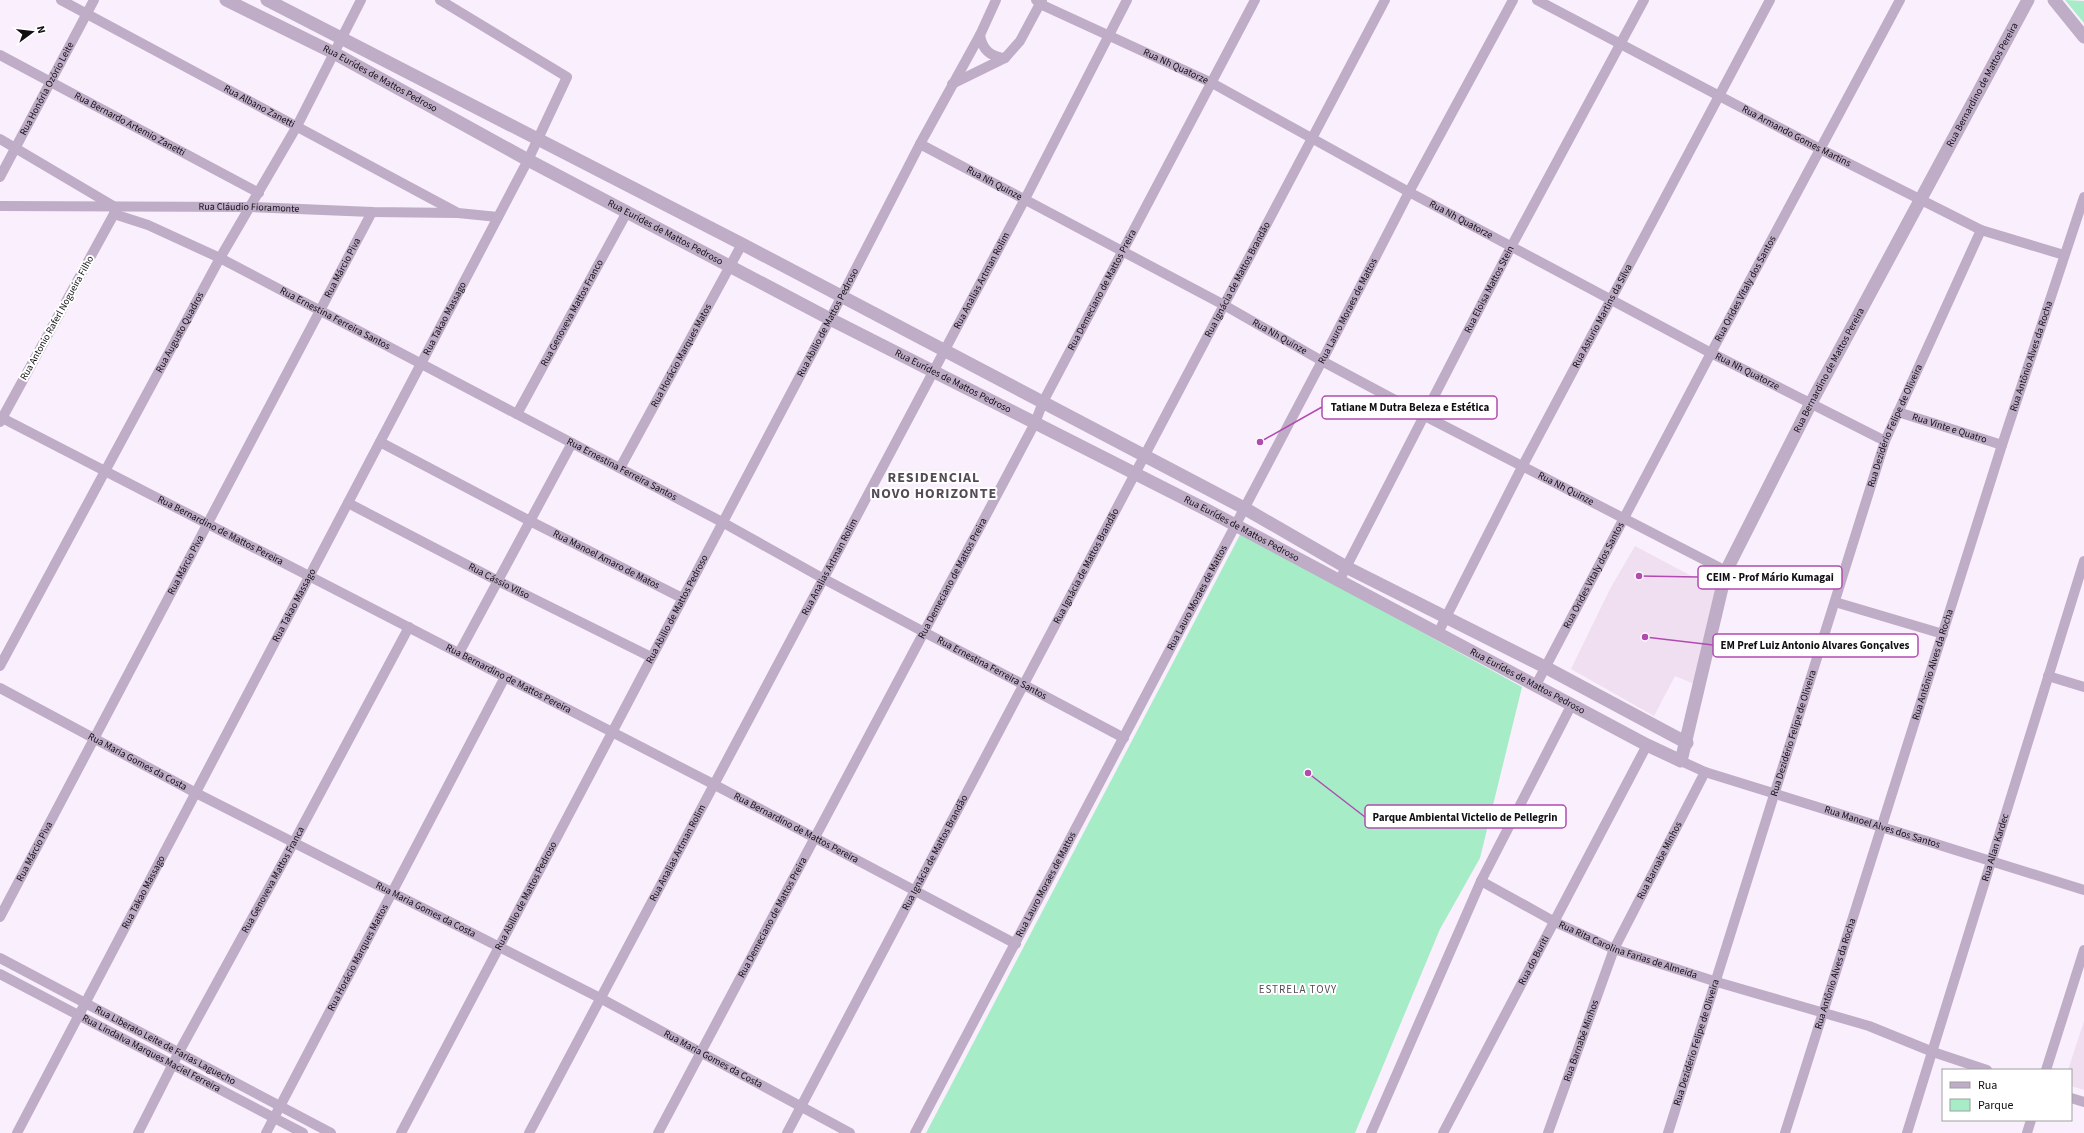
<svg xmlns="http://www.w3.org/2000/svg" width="2084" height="1133" viewBox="0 0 2084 1133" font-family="'Source Sans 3',sans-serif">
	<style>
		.education { fill: #f0dff0 }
		.green { fill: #a5ecc7 }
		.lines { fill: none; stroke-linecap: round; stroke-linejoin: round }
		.minor { stroke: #bfacc7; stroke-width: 10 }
		.tertiary { stroke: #bfacc7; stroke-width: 13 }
		.labels { text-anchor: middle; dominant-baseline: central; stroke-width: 4; stroke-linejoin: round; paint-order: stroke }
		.street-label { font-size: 10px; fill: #120f13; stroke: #fff }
		.neighbourhood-label { font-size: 11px; letter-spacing: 1px; fill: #544b56; stroke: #fff }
		.district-label { font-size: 14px; font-weight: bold; letter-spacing: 1px; fill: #544b56; stroke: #fff }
		.leader { fill: none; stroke: #b14bb0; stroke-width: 1.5 }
		.callout-dot { fill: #b14bb0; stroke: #fff; stroke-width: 1.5 }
		.callout { fill: #fff; stroke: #b14bb0; stroke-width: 1.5 }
		.callout-label { font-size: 11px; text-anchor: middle; font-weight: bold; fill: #120f13 }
	</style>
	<rect width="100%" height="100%" fill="#faeffc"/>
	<g class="education">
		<polygon points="1635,546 1716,589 1694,684 1675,676 1654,716 1571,669 1610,589"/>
		<polygon points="2084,1021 2084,1090 2071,1086 2071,1070 2068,1070"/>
	</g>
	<g class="green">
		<polygon points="2065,0 2084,1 2084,23"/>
		<polygon points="1241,533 1522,687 1480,858 1440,929 1355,1133 926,1133"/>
	</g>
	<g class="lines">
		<g class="minor">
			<path id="s1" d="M 61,0 L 456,212"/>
			<path id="s2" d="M 1036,0 L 1040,4 L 1212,83 L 1409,192 L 1711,353 L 1885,441"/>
			<path id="s3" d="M 1537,0 L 1820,149 L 1981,230 L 2064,255"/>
			<path d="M 980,35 C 982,49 990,57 1005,58"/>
			<path id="s4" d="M 0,55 L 259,193"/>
			<polyline points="952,84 1005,58 1020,41 1042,0"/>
			<polyline points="0,139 115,207 114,214 0,422"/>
			<path id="s5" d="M 920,144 L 1224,305 L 1322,361 L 1423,415 L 1726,571"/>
			<path id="s6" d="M 0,177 L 94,0"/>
			<path id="s7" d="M 0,206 L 251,207 L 372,212 L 458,213 L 498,217"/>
			<path id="s8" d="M 114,214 L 148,225 L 220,258 L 722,522 L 824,579 L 1124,738"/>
			<path id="s9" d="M 1898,412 L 2002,445"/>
			<path id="s10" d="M 517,414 L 627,212"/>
			<path id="s11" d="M 0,417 L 713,784 L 1016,944"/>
			<path id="s12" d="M 380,442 L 530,521 L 682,598"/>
			<path id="s13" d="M 620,468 L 742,244"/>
			<path id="s14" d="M 348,503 L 498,581 L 651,657"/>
			<path id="s15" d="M 1339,581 L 1511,247 L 1644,0"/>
			<polyline points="1835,602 1943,634"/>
			<path id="s16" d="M 1438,633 L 1522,467 L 1770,0"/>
			<polyline points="459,653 572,443"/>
			<path id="s17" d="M 0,666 L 220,258 L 297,126 L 361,0"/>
			<polyline points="2048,676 2084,687"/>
			<path id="s18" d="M 1536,685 L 1711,353 L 1900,0"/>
			<path id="s19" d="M 0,688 L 196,793 L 600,998 L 850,1133"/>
			<path id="s20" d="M 1681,761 L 1705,772 L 2084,890"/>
			<path id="s21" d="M 1481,881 L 1555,922 L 1614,949 L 1717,982 L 1869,1026 L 1933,1052 L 1987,1070"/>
			<path id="s22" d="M 0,917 L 372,212"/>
			<path id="s23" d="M 0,958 L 331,1133"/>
			<path id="s24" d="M 0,974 L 303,1133"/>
			<polyline points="2046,1070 2084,950"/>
			<polyline points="2071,1098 2084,1102"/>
			<path id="s25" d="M 17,1133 L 528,160 L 567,77 L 440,0"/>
			<path id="s26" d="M 138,1133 L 179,1052 L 294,842 L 409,627"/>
			<path id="s27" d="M 266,1133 L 505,677"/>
			<path id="s28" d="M 401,1133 L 830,319 L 920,144 L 980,35 L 996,0"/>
			<path id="s29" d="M 529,1133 L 1025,199 L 1127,0"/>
			<path id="s30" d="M 658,1133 L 1035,423 L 1043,402 L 1255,0"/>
			<path id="s31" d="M 787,1133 L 1385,0"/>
			<path id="s32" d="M 915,1133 L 1322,361 L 1409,192 L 1513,0"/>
			<polyline points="1371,1133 1481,881 1572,704"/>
			<path id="s33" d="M 1443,1133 L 1647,745"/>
			<path id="s34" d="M 1548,1133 L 1614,949 L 1705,772"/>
			<path id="s35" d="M 1668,1133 L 1885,441 L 1981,230"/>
			<path id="s36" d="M 1785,1133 L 2002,445 L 2084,197"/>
			<path id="s37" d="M 1907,1133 L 2084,561"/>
			<polyline points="2027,1133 2031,1120"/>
		</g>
		<g class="tertiary">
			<path id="s38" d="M 226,0 L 334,53 L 528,160 L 830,319 L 1207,510 L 1647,745 L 1681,761 L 1726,571 L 1811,403 L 2028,0"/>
			<polyline points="267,0 742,244 1244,508 1346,567 1545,667 1687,743"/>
			<polyline points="2054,0 2084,37"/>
		</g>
	</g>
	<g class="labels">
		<g class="street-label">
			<text stroke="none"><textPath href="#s2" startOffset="155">Rua Nh Quatorze</textPath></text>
			<text stroke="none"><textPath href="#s38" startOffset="173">Rua Eurídes de Mattos Pedroso</textPath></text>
			<text stroke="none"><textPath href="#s38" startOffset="2387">Rua Bernardino de Mattos Pereira</textPath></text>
			<text stroke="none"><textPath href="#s6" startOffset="100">Rua Honória Ozório Leite</textPath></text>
			<text stroke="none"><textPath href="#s1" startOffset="225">Rua Albano Zanetti</textPath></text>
			<text stroke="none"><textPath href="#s4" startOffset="147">Rua Bernardo Artemio Zanetti</textPath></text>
			<text stroke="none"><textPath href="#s3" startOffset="293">Rua Armando Gomes Martins</textPath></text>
			<text stroke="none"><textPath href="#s5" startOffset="84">Rua Nh Quinze</textPath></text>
			<text stroke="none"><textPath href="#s7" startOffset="249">Rua Cláudio Fioramonte</textPath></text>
			<text stroke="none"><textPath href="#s2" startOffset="479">Rua Nh Quatorze</textPath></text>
			<text stroke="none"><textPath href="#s38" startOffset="497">Rua Eurídes de Mattos Pedroso</textPath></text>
			<text stroke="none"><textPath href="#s22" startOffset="734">Rua Márcio Piva</textPath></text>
			<text stroke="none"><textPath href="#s31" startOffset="965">Rua Ignácia de Mattos Brandão</textPath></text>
			<text stroke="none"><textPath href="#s29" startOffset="965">Rua Analias Artman Rolim</textPath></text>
			<text stroke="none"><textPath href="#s15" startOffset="328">Rua Eloisa Mattos Stein</textPath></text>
			<text stroke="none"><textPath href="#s18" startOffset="448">Rua Orides Vitaly dos Santos</textPath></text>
			<text stroke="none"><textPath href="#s30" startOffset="953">Rua Demeciano de Mattos Preira</textPath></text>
			<text stroke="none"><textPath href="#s32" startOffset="929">Rua Lauro Moraes de Mattos</textPath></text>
			<text stroke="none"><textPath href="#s10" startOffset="115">Rua Genoveva Mattos Franco</textPath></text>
			<text stroke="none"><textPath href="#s16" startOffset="357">Rua Asturio Martins da Silva</textPath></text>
			<text transform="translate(57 318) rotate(-61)">Rua Antonio Raferl Nogueira Filho</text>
			<text stroke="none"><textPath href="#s8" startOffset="245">Rua Ernestina Ferreira Santos</textPath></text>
			<text stroke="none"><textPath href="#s25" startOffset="920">Rua Takao Massago</textPath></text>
			<text stroke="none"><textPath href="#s28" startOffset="916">Rua Abilio de Mattos Pedroso</textPath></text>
			<text stroke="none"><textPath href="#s17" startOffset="379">Rua Augusto Quadros</textPath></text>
			<text stroke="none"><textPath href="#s5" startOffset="408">Rua Nh Quinze</textPath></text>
			<text stroke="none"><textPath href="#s13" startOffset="128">Rua Horácio Marques Matos</textPath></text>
			<text stroke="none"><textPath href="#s36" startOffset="815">Rua Antônio Alves da Rocha</textPath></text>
			<text stroke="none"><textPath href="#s2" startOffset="803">Rua Nh Quatorze</textPath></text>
			<text stroke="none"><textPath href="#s38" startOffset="2063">Rua Bernardino de Mattos Pereira</textPath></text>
			<text stroke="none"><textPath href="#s38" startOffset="821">Rua Eurídes de Mattos Pedroso</textPath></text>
			<text stroke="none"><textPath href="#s35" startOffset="743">Rua Dezidério Felipe de Oliveira</textPath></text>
			<text stroke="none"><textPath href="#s9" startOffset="54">Rua Vinte e Quatro</textPath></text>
			<text stroke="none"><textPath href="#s8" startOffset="569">Rua Ernestina Ferreira Santos</textPath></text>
			<text stroke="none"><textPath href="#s5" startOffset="732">Rua Nh Quinze</textPath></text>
			<text stroke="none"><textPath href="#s38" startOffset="1145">Rua Eurídes de Mattos Pedroso</textPath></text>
			<text stroke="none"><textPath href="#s11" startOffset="248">Rua Bernardino de Mattos Pereira</textPath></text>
			<text stroke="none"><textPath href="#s12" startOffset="255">Rua Manoel Amaro de Matos</textPath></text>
			<text stroke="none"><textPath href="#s22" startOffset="398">Rua Márcio Piva</textPath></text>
			<text stroke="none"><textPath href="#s29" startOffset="641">Rua Analias Artman Rolim</textPath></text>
			<text stroke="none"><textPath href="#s31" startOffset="641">Rua Ignácia de Mattos Brandão</textPath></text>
			<text stroke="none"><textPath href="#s18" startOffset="124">Rua Orides Vitaly dos Santos</textPath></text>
			<text stroke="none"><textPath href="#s30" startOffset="628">Rua Demeciano de Mattos Preira</textPath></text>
			<text stroke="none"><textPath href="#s14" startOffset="170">Rua Cássio Vilso</textPath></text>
			<text stroke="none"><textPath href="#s32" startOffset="605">Rua Lauro Moraes de Mattos</textPath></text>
			<text stroke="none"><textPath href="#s25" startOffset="596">Rua Takao Massago</textPath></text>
			<text stroke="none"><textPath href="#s28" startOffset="592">Rua Abilio de Mattos Pedroso</textPath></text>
			<text stroke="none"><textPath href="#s36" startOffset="491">Rua Antônio Alves da Rocha</textPath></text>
			<text stroke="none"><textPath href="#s8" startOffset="989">Rua Ernestina Ferreira Santos</textPath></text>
			<text stroke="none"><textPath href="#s11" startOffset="572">Rua Bernardino de Mattos Pereira</textPath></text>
			<text stroke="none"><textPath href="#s38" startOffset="1469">Rua Eurídes de Mattos Pedroso</textPath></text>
			<text stroke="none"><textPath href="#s35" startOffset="419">Rua Dezidério Felipe de Oliveira</textPath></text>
			<text stroke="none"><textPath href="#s19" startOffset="156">Rua Maria Gomes da Costa</textPath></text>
			<text stroke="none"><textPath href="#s20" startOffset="212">Rua Manoel Alves dos Santos</textPath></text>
			<text stroke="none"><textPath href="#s11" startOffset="896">Rua Bernardino de Mattos Pereira</textPath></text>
			<text stroke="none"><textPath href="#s37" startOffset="299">Rua Allan Kardec</textPath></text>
			<text stroke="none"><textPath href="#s22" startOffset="74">Rua Márcio Piva</textPath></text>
			<text stroke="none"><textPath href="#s29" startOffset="317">Rua Analias Artman Rolim</textPath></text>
			<text stroke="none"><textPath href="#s31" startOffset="317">Rua Ignácia de Mattos Brandão</textPath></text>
			<text stroke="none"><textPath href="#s34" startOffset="295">Rua Barnabe Minhos</textPath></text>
			<text stroke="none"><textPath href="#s26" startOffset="287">Rua Genoveva Mattos Franca</textPath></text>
			<text stroke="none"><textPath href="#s32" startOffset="281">Rua Lauro Moraes de Mattos</textPath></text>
			<text stroke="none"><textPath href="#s25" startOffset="272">Rua Takao Massago</textPath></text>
			<text stroke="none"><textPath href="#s28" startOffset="268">Rua Abilio de Mattos Pedroso</textPath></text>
			<text stroke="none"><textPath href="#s19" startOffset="480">Rua Maria Gomes da Costa</textPath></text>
			<text stroke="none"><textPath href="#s30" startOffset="244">Rua Demeciano de Mattos Preira</textPath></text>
			<text stroke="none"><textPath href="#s21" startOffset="163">Rua Rita Carolina Farias de Almeida</textPath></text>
			<text stroke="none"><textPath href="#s27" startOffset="198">Rua Horácio Marques Mattos</textPath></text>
			<text stroke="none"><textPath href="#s33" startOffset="195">Rua do Buriti</textPath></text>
			<text stroke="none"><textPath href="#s36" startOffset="167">Rua Antônio Alves da Rocha</textPath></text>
			<text stroke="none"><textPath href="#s34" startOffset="98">Rua Barnabé Minhos</textPath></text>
			<text stroke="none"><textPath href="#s35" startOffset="95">Rua Dezidério Felipe de Oliveira</textPath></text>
			<text stroke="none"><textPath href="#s23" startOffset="187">Rua Liberato Leite de Farias Laguecho</textPath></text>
			<text stroke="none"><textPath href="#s24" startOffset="171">Rua Lindalva Marques Maciel Ferreira</textPath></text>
			<text stroke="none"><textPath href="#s19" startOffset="804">Rua Maria Gomes da Costa</textPath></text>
		</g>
		<g class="neighbourhood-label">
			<text x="1298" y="989">ESTRELA TOVY</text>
		</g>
		<g class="district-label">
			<text x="934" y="478">RESIDENCIAL<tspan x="934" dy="16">NOVO HORIZONTE</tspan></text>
		</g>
	</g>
	<path class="leader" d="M1260 442L1322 407M1639 576L1698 577M1645 637L1713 645M1308 773L1365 817"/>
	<g class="callout-dot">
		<circle cx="1260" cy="442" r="4"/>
		<circle cx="1639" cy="576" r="4"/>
		<circle cx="1645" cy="637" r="4"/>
		<circle cx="1308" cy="773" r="4"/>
	</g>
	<g class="callout">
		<rect x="1322" y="396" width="175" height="23" rx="4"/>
		<rect x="1698" y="566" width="144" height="23" rx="4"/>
		<rect x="1713" y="634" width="205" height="23" rx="4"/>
		<rect x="1365" y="805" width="201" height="23" rx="4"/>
	</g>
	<g class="callout-label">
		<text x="1410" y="411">Tatiane M Dutra Beleza e Estética</text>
		<text x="1770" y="581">CEIM - Prof Mário Kumagai</text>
		<text x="1815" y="649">EM Pref Luiz Antonio Alvares Gonçalves</text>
		<text x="1465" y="821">Parque Ambiental Victelio de Pellegrin</text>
	</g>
	<rect x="1942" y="1069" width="130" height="52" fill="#ffffff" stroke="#a09fa1"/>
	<rect x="1950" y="1082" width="20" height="6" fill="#bfacc7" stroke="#a09fa1"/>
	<text x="1978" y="1089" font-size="12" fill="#120f13">Rua</text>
	<rect x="1950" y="1099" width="20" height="12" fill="#a5ecc7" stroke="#a09fa1"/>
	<text x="1978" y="1109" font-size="12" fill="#120f13">Parque</text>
	<g transform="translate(32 32) rotate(75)" stroke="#ffffff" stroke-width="3" paint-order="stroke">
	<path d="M0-3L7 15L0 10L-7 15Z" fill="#120f13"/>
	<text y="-6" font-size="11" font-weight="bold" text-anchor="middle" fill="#120f13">N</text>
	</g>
</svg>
